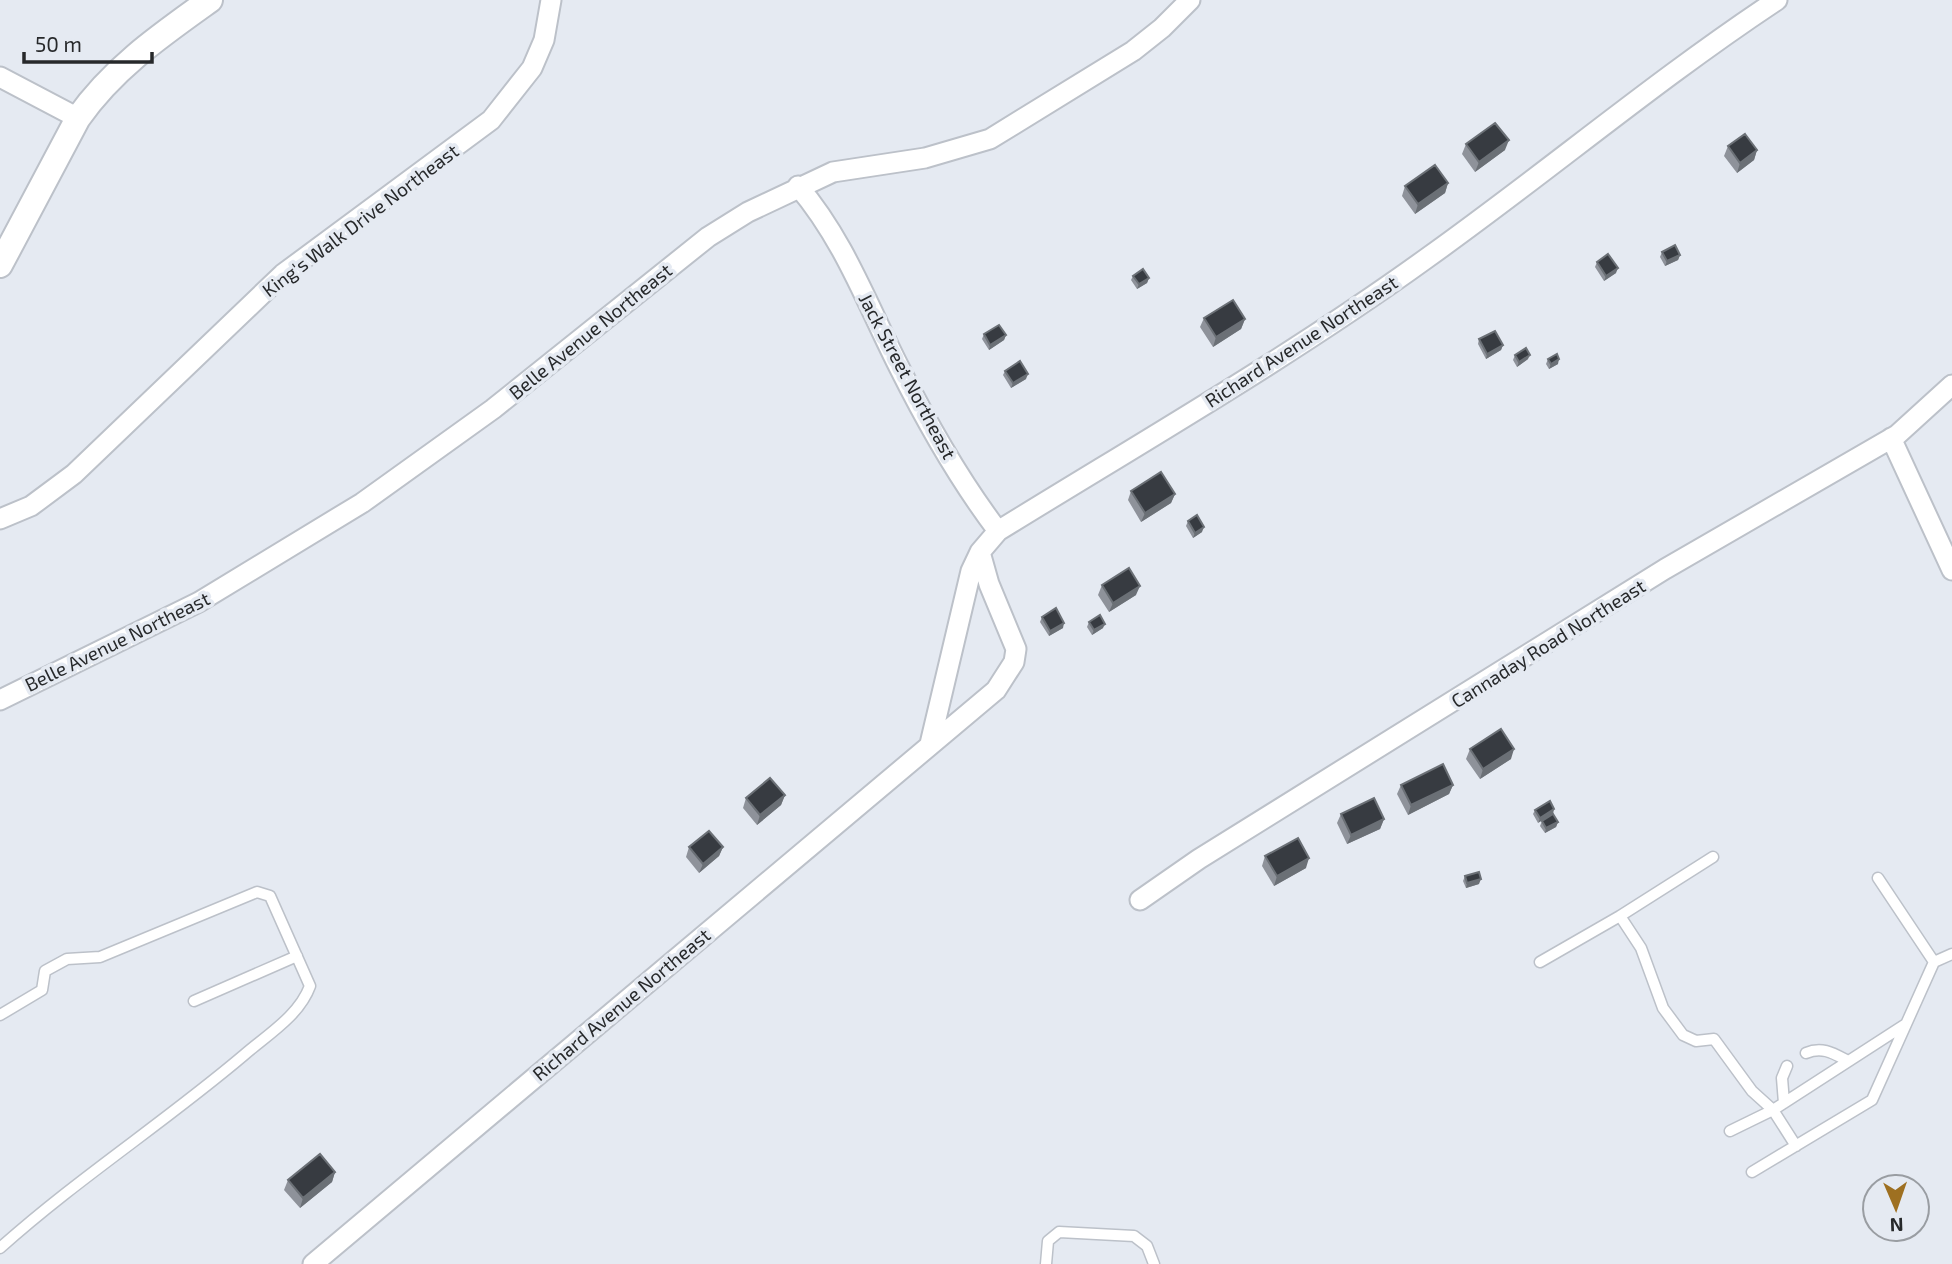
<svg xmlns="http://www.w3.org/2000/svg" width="1952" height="1264" viewBox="0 0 1952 1264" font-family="'Exo 2',sans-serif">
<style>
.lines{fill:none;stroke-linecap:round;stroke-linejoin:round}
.service-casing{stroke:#bcc1c9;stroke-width:13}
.minor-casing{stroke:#bcc1c9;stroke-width:23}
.tertiary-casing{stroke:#bcc1c9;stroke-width:28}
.service{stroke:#fff;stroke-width:10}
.minor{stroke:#fff;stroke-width:19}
.tertiary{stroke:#fff;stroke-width:24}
.wall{fill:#8e929a}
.shaded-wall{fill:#6b7076}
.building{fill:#373b41;stroke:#6b7076;stroke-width:2}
.labels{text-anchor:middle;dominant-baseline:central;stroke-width:7;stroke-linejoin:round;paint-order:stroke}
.street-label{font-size:19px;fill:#27292b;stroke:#e5eaf2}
</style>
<rect width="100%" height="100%" fill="#e5eaf2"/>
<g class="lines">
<defs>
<path id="service" d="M1878,878L1934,962
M1620,916L1713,857
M1540,962L1620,916L1641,948L1663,1008L1683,1035L1696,1041L1714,1039L1752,1091L1773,1110L1796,1146
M194,1001L297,956
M0,1015L42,990L45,971L67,959L100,957L257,892L270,896L310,986C299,1016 267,1035 244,1055C165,1122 77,1179 0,1248
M1806,1053C1822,1046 1833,1053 1848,1061
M1784,1103L1782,1078L1787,1066
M1730,1131L1773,1110L1906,1024
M1752,1172L1872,1100L1934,962L1952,954
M1046,1264L1048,1241L1059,1232L1134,1236L1147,1246L1154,1264"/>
<path id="minor" d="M0,77L78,118
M798,186C844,240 867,304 899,367C927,423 960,481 998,531
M1891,438L1952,570
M0,519L31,506L74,474L283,274L491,120L532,68L544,40L551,0
M0,700L199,602L362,503L493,409L708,237L748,212L833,172L925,158L990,139L1133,51L1162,28L1190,0
M930,744L971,571L980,552L998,531C1142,442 1290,357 1427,258C1545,174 1656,80 1777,0
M1140,900L1199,859L1665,569L1897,435L1952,385
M313,1264L996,690L1014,662L1016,649L989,584L980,552"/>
<path id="tertiary" d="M0,265L78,118C113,68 161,35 210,0"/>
</defs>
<use href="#service" class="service-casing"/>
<use href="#minor" class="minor-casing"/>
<use href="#tertiary" class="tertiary-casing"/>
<use href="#service" class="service"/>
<use href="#minor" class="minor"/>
<use href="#tertiary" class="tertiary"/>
</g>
<path class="wall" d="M1466,144L1505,150L1475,172L1462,154Z
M1728,146L1757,150L1754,160L1737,173L1724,156Z
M1448,183L1445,193L1415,214L1402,196L1405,186Z
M1662,252L1680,255L1678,260L1665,266L1660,257Z
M1597,262L1616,273L1604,281L1595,267Z
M1133,276L1149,278L1147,283L1137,289L1131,280Z
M1204,318L1245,319L1241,329L1213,347L1200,327Z
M984,334L1006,335L1004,340L989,350L982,339Z
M1479,339L1503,345L1501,350L1486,359L1478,344Z
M1515,355L1528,359L1517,367L1513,360Z
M1548,359L1558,364L1549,369L1546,364Z
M1005,371L1026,379L1011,388L1003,375Z
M1131,491L1175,494L1171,503L1141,522L1128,500Z
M1188,521L1202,532L1193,538L1186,526Z
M1102,585L1136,595L1109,612L1098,595Z
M1042,617L1063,628L1049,636L1040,622Z
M1089,622L1103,628L1092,635L1087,627Z
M1470,749L1511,759L1480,779L1466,759Z
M1401,785H1453L1449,794L1408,815L1397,794Z
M785,795L781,805L757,825L743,808L746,798Z
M1550,801L1538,823L1533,814L1535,810Z
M1341,814L1384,819L1380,829L1347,844L1337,823Z
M1542,821L1558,822L1556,827L1545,833L1540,826Z
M689,847H723L719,856L699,873L686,857Z
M1265,856L1306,868L1274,886L1262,866Z
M1465,876L1479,884L1466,888L1463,881Z
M335,1172L332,1182L300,1208L284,1190L288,1180Z"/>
<path class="shaded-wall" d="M1509,140L1505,150L1475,172L1479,162Z
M1757,150L1754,160L1737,173L1740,163Z
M1448,183L1445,193L1415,214L1418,204Z
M1680,255L1678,260L1665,266L1667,261Z
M1618,268L1616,273L1604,281L1606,276Z
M1149,278L1147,283L1137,289L1139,284Z
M1245,319L1241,329L1213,347L1216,337Z
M1006,335L1004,340L989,350L990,345Z
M1503,345L1501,350L1486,359L1487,354Z
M1530,355L1528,359L1517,367L1519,362Z
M1559,359L1558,364L1549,369L1551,364Z
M1028,374L1026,379L1011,388L1013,383Z
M1175,494L1171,503L1141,522L1145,513Z
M1204,527L1202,532L1193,538L1195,533Z
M1140,586L1136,595L1109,612L1113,603Z
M1064,623L1063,628L1049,636L1050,631Z
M1105,624L1103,628L1092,635L1094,630Z
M1514,749L1511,759L1480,779L1483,769Z
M1453,785L1449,794L1408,815L1411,805Z
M785,795L781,805L757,825L760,815Z
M1554,809L1553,814L1538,823L1540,818Z
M1384,819L1380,829L1347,844L1351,835Z
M1558,822L1556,827L1545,833L1546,828Z
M723,847L719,856L699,873L703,864Z
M1309,858L1306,868L1274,886L1277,876Z
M1481,879L1479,884L1466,888L1467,883Z
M335,1172L332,1182L300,1208L303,1198Z"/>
<path class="building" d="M1495,123L1509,140L1479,162L1466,144Z
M1745,134L1757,150L1740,163L1728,146Z
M1435,165L1448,183L1418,204L1405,186Z
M1675,245L1680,255L1667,261L1662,252Z
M1608,254L1618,268L1606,276L1597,262Z
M1143,269L1149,278L1139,284L1133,276Z
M1233,300L1245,319L1216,337L1204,318Z
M999,325L1006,335L990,345L984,334Z
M1495,331L1503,345L1487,354L1479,339Z
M1526,348L1530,355L1519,362L1515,355Z
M1557,354L1559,359L1551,364L1548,359Z
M1020,361L1028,374L1013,383L1005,371Z
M1161,472L1175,494L1145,513L1131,491Z
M1197,515L1204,527L1195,533L1188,521Z
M1129,568L1140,586L1113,603L1102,585Z
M1056,608L1064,623L1050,631L1042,617Z
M1100,615L1105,624L1094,630L1089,622Z
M1501,729L1514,749L1483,769L1470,749Z
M1443,764L1453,785L1411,805L1401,785Z
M770,778L785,795L760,815L746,798Z
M1374,798L1384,819L1351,835L1341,814Z
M1550,801L1554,809L1540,818L1535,810Z
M1553,814L1558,822L1546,828L1542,821Z
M709,831L723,847L703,864L689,847Z
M1298,838L1309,858L1277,876L1265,856Z
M1479,872L1481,879L1467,883L1465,876Z
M320,1154L335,1172L303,1198L288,1180Z"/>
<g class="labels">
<g class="street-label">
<text transform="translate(360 220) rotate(-37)">King's Walk Drive Northeast</text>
<text transform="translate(590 331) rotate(-39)">Belle Avenue Northeast</text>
<text transform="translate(1301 341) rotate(-33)">Richard Avenue Northeast</text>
<text transform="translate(908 376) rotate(62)">Jack Street Northeast</text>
<text transform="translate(117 641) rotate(-26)">Belle Avenue Northeast</text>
<text transform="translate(1548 643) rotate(-32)">Cannaday Road Northeast</text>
<text transform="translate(621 1004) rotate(-40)">Richard Avenue Northeast</text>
</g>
</g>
<g transform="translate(1896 1208) rotate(178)"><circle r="33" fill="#e5eaf2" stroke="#999da2" stroke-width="2"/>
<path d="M0-5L12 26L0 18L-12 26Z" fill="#9e7021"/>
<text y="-10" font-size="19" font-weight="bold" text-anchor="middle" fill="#27292b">N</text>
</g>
<path d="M24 52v10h128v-10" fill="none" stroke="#27292b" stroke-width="3.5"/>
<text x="35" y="52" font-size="21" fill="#27292b" stroke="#e5eaf2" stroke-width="5" paint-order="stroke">50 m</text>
</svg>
